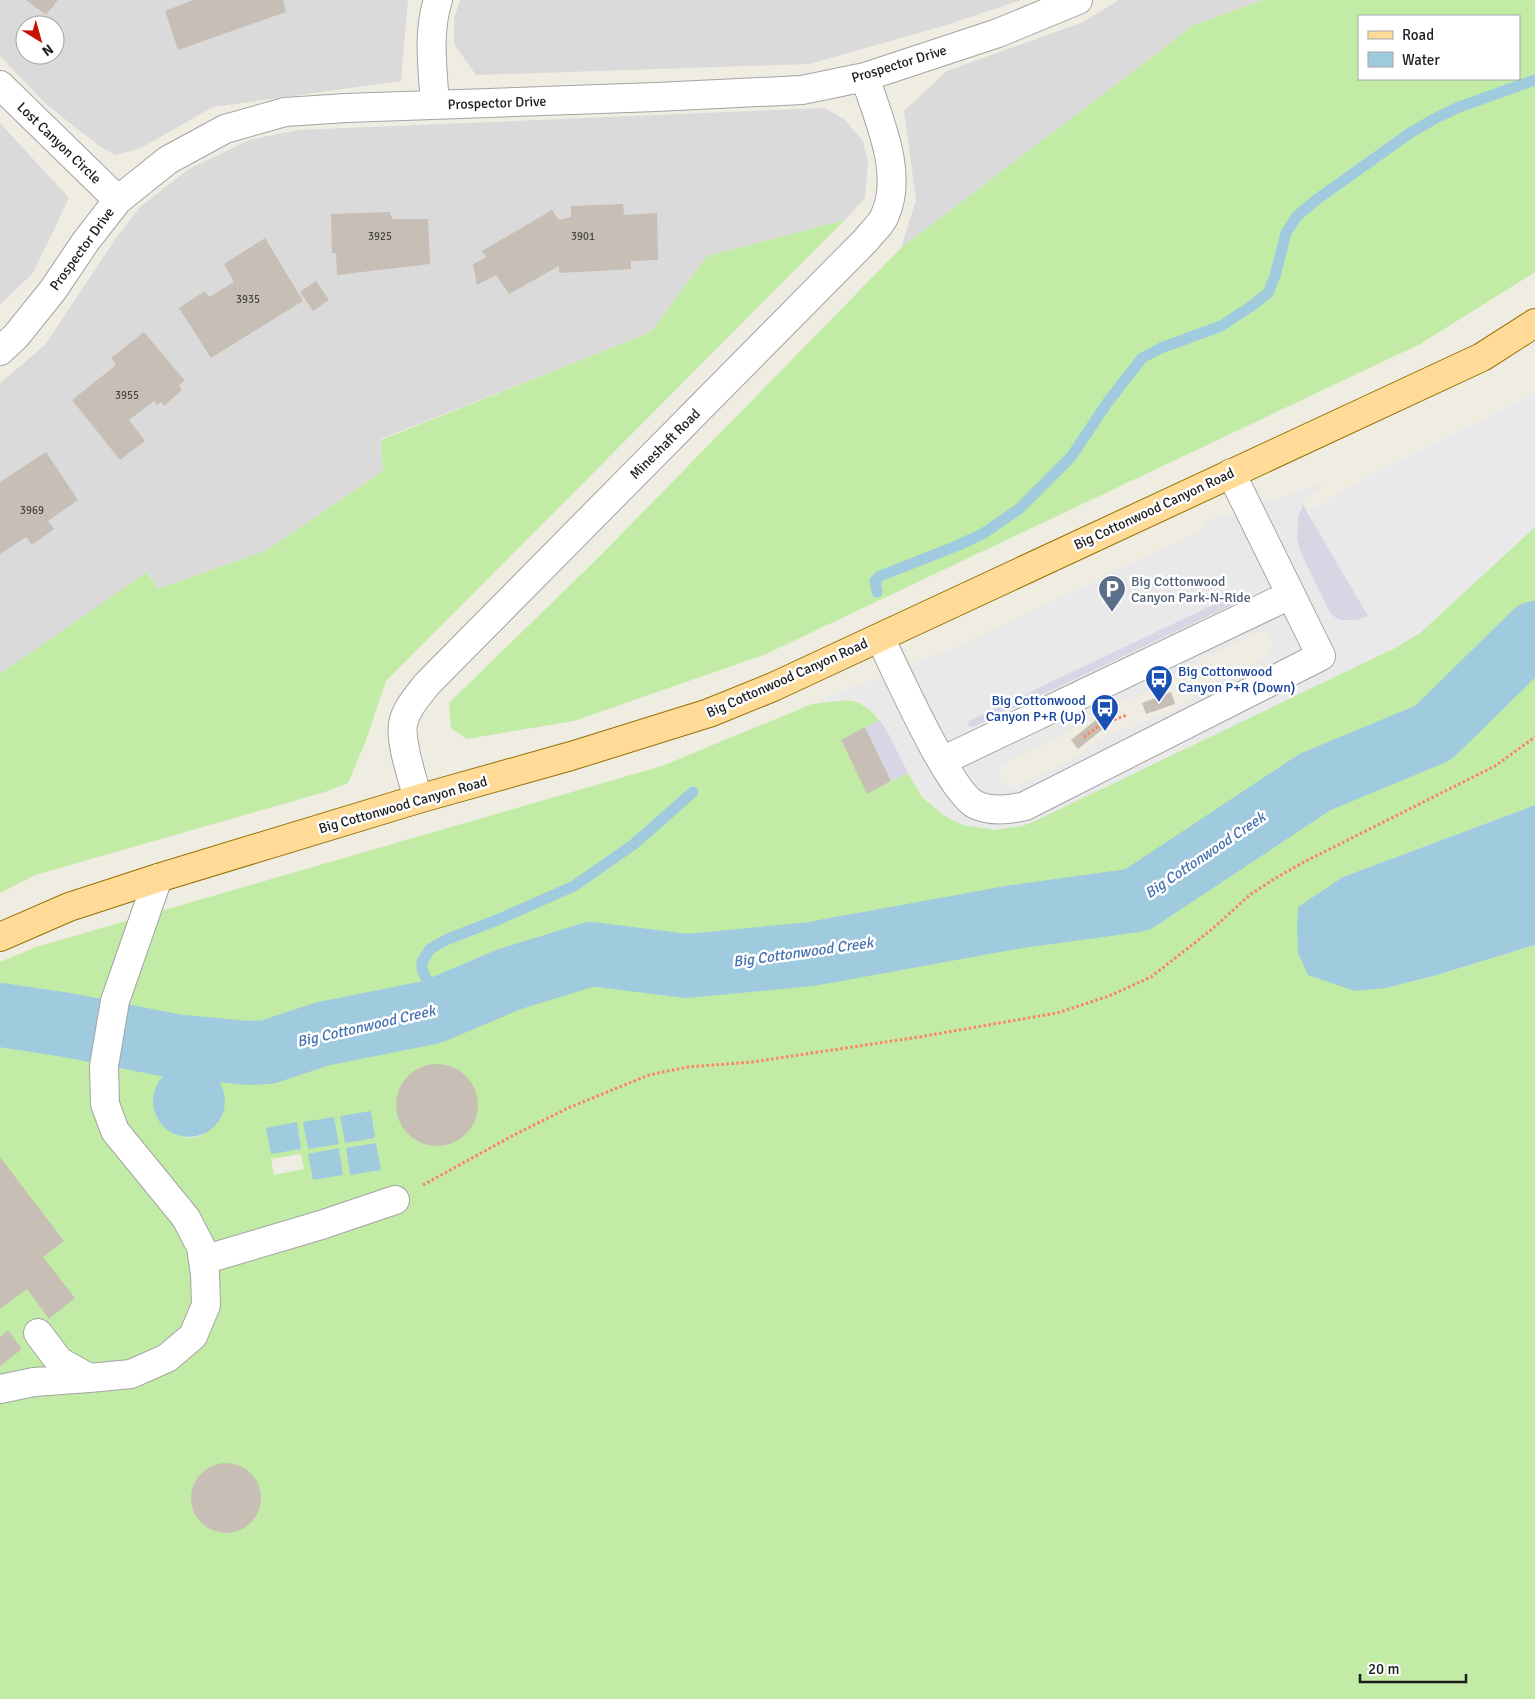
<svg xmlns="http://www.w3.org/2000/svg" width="1535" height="1699" viewBox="0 0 1535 1699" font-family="Signika,sans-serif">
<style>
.residential{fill:#dbdada;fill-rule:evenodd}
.grass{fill:#c2eca5;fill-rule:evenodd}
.parking{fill:#e9e9e9;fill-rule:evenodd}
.plaza{fill:#d8d6e5}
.water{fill:#a0cbdf}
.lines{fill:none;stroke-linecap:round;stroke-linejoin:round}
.stream{stroke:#a0cbdf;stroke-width:11}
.river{stroke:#a0cbdf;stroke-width:64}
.building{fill:#c7bfb5}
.minor-casing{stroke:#a4a4a4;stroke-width:30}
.major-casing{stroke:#967100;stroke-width:30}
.path{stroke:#ff8163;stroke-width:3;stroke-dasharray:2.5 2.5;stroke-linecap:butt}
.minor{stroke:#fff;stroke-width:28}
.major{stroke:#ffdb97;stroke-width:28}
.labels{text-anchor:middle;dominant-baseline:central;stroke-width:5;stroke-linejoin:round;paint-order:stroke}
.number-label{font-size:11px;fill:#484643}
.street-label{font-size:14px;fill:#1d1d1d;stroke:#fff}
.service-label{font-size:14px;fill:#4e5e75;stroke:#fff;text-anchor:start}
.transit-label{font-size:14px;fill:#164399;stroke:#fff;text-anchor:start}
.water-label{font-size:15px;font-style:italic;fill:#4572b1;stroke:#fff}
</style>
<rect width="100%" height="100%" fill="#efece2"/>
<path class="residential" d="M0,0H408L401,81L213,107L139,149L115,155L102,148L47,105L0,56ZM25,25H55V55H25Z
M460,0H1021L940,27L809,64L476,75L454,44V18Z
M1119,0H1263L1194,25L901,248L916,200L904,111L947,71L1083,22Z
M824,108L844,119L863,141L868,162L865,198L845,220L707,256L651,332L381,439L383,471L267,550L158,589L148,572L0,674V383L45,345L116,238L141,206L189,169L249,140L298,130Z
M0,123L69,198L33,273L0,305Z"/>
<path class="grass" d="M1263,0H1535V272L1420,344L766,654L574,721L467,739L451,728L449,703L601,555L901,248L1194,25ZM1359,16H1519V79H1359Z
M845,220L386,681L365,743L348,783L325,792L35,875L0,893V674L147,572L158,589L267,550L383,471L381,440L651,332L707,256Z
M1535,527V805L1343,877L1386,988L1437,975L1535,945V1699H0V962L36,947L662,766L812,704C844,699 857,694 880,720L841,740L867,793L908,773L922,797L942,814L1393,649L1420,633L1434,620ZM192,1065L204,1068L214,1075L221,1085L225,1097L224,1109L203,1135L192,1138L180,1136ZM301,1154L304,1169L274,1175L271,1159Z"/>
<path class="parking" d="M1535,392V527L1434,620L1420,633L1393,649L1033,822L1022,826L995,830L963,825L952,820L942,814L922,796L908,773L888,733L871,710L856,701L847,700L812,704L936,654H942L1202,530L1206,526L1203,523L1329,481L1307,499L1301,507L1296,529L1301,553L1333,616L1340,620L1348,621L1368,615L1307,512L1370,475L1487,418ZM1232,596L1239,601L972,727L969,721L973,719ZM1259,632H1264L1269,635L1274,644L1269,654L1256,663L1205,687L1175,710L1105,736L1079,756L1019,785L1007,787L1001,782L999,773L1001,767L1011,760L1066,734L1096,710L1168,685L1191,664Z"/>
<path class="plaza" d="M1303,504L1307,512L1368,616L1358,620H1340L1333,616L1329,611L1301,553L1297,539L1298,517Z
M1236,594L1241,596L1239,601L1236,603L978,725L972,727L968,726L969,721L973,719Z
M880,720L888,733L908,773L891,781L865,727Z"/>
<path class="water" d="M1535,805V945L1437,975L1386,988L1355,991L1308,975L1298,953L1297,927L1298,907L1343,877Z
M153 1101a36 36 0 1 1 72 0a36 36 0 1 1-72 0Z
M371,1111L375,1138L345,1143L340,1116Z
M334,1117L339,1144L308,1149L303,1122Z
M297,1122L301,1149L271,1154L266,1128Z
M376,1143L381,1170L350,1175L346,1148Z
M339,1148L343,1175L313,1180L308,1154Z"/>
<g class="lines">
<path class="stream" d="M877,592L875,581L880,576L959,545L984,533L1019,509L1071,457L1107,403L1142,358L1161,348L1221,326L1253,305L1268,293L1275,276L1286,233L1297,216L1316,200L1410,133L1436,118L1459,107L1535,80
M439,1009L422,969V962L430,949L448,939L497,920L574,886L634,844L693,792"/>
<path class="river" d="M0,1015L67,1025L174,1046L249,1053L268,1052L322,1034L432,1012L510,979L591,954L687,966L811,954L1014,917L1137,900L1315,782L1433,733L1535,633"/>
</g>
<path class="building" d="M26,0H58L46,15Z
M193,0H283L286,12L178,50L165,11Z
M623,204L624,215L657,213L658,260L631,261V269L559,273V266L509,294L496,275L477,285L473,264L486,257L482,251L552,210L559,220L571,217V206Z
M390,212L392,219H428L430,264L337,275L336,253H332L331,214Z
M265,238L303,301L211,358L179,308L205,291L209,297L234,282L224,264Z
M316,281L329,300L313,311L300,292Z
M144,332L185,381L179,385L182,390L164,406L161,402L157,405L154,401L129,420L145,441L120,460L72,400L116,365L111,358Z
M46,452L78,500L48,521L54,529L32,545L26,537L0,554V482Z
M1171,692L1175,704L1146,714L1142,703Z
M1096,720L1103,729L1078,749L1071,740Z
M865,727L891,781L867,794L841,740Z
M396 1105a41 41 0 1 1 82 0a41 41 0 1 1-82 0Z
M0,1157L64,1241L43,1257L75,1298L49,1319L27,1289L0,1309Z
M8,1330L22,1349L0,1366V1337Z
M191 1498a35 35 0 1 1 70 0a35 35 0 1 1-70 0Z"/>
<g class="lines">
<defs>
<path id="minor" d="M0,85L118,200
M435,105C433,70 427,34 438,0
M0,351L16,336L53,290L86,241L118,200L168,160L225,129L285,112L346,108L656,97L802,90L865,77L998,33L1078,0
M880,638C896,670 949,792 976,805C992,812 1009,810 1025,806L1321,656L1231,473
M942,761L1290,595
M418,799C413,780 400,743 403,724C406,708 418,696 427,684L866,240C872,232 882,224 885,215C904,172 878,119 865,77
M203,1260L321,1225L395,1200
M38,1333L59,1361L89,1378L131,1374L167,1358L193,1336L206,1305L205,1274L201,1247L186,1218L115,1131L105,1104L104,1066L115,1001L158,878
M0,1389L34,1382L89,1378"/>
<path id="major" d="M0,937L69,907L158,878L418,799L571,756L709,713L773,687L1482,357L1535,323"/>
</defs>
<use href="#minor" class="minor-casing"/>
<use href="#major" class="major-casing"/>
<path class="path" d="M1084,737L1100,725L1127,715
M423,1185L512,1136L568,1108L649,1075L688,1067L752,1062L919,1037L1057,1013L1109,996L1151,977L1211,930L1251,894L1274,879L1304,862L1495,766L1535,737"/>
<use href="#minor" class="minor"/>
<use href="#major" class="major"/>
</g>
<defs>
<symbol id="parking-pin" viewBox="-11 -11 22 30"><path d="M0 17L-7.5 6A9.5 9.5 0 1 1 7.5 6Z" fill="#5c6f8a" stroke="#fff"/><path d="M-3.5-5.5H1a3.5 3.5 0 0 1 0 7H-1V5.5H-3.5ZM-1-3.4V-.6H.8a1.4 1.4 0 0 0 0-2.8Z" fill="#fff"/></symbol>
<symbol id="bus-pin" viewBox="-11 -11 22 30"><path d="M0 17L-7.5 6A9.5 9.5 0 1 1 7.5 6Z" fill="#1a4fb4" stroke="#fff"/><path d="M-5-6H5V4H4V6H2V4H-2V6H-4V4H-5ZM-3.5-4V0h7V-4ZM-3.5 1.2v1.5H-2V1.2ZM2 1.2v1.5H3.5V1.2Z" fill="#fff"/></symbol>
</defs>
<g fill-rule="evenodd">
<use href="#parking-pin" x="1096" y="573" width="32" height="43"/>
<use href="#bus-pin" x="1143" y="663" width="32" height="43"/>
<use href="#bus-pin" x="1089" y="692" width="32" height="43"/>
</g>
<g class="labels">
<g class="number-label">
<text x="380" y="236">3925</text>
<text x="583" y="236">3901</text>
<text x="248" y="299">3935</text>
<text x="127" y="395">3955</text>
<text x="32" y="510">3969</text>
</g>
<g class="street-label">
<text transform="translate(899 64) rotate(-17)">Prospector Drive</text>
<text transform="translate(497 103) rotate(-2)">Prospector Drive</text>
<text transform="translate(59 143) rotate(44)">Lost Canyon Circle</text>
<text transform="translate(82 249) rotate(-54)">Prospector Drive</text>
<text transform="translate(665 444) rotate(-45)">Mineshaft Road</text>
<text transform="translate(1154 509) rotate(-25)">Big Cottonwood Canyon Road</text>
<text transform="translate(787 678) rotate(-24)">Big Cottonwood Canyon Road</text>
<text transform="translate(403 805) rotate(-16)">Big Cottonwood Canyon Road</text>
</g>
<g class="service-label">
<text x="1131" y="581">Big Cottonwood<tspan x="1131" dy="16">Canyon Park-N-Ride</tspan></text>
</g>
<g class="transit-label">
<text x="1178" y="671">Big Cottonwood<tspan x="1178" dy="16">Canyon P+R (Down)</tspan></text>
<text x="1086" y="700" text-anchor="end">Big Cottonwood<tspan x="1086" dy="16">Canyon P+R (Up)</tspan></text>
</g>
<g class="water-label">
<text transform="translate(1205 855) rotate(-34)">Big Cottonwood Creek</text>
<text transform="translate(803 952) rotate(-8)">Big Cottonwood Creek</text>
<text transform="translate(366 1026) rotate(-13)">Big Cottonwood Creek</text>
</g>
</g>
<rect x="1358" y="15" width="162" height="65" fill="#ffffff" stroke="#a5a5a5"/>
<rect x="1368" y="31" width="25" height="8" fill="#ffdb97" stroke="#a5a5a5"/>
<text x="1402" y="40" font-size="15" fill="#1d1d1d">Road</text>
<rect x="1368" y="52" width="25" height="15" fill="#a0cbdf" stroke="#a5a5a5"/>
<text x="1402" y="65" font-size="15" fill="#1d1d1d">Water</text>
<g transform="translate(40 40) rotate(143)"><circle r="24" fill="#ffffff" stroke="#a5a5a5"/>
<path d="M0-4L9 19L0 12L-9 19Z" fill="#ca1200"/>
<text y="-8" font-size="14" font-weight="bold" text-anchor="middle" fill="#1d1d1d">N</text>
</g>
<path d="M1360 1674v8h106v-8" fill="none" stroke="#1d1d1d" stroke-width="2.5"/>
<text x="1368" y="1674" font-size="15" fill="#1d1d1d" stroke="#ffffff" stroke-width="4" paint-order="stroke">20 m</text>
</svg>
